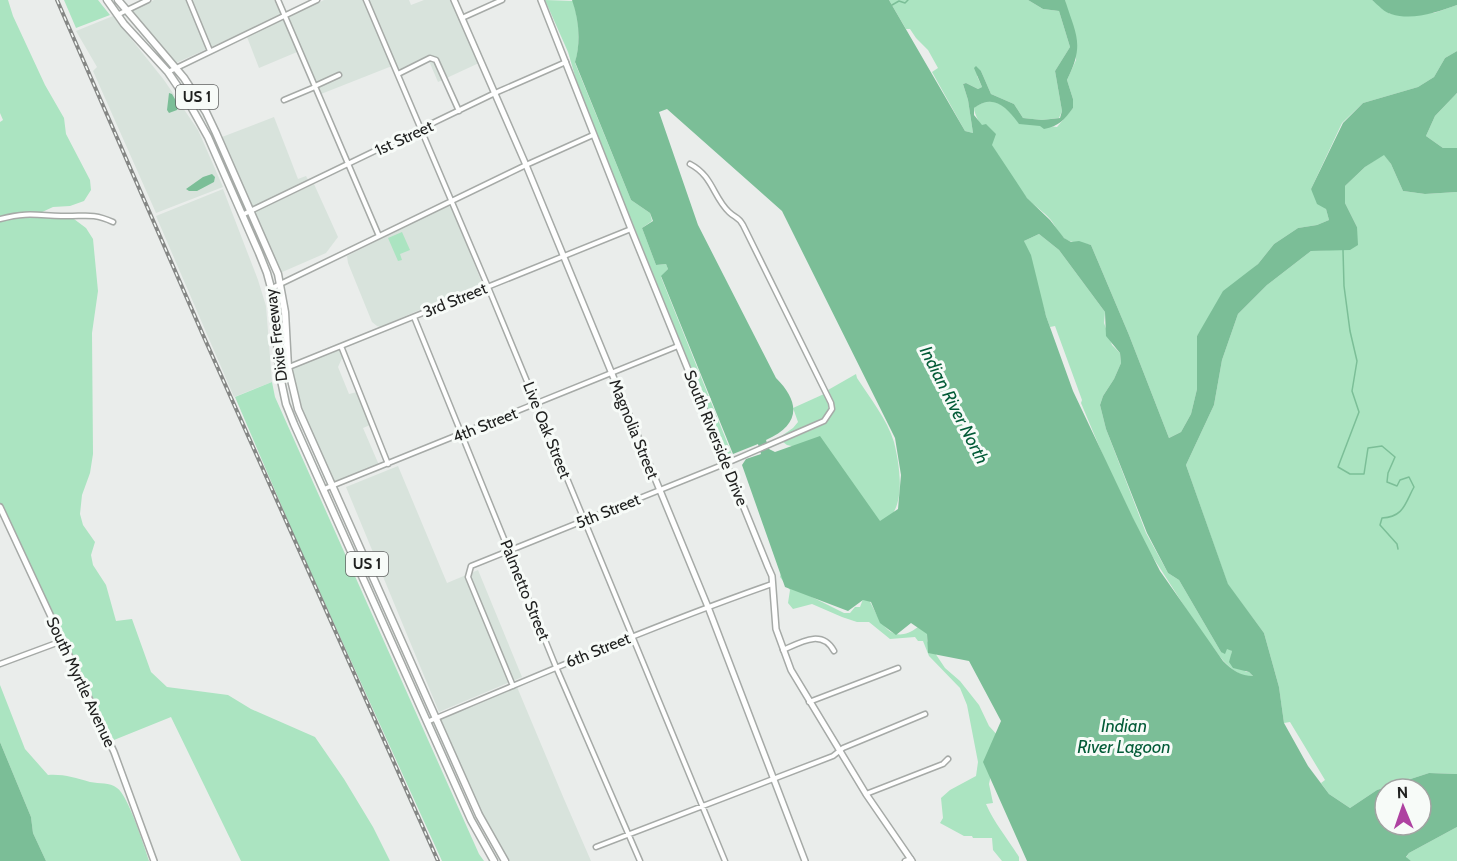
<svg xmlns="http://www.w3.org/2000/svg" width="1457" height="861" viewBox="0 0 1457 861" font-family="Cabin,sans-serif">
<style>
.built{fill:#d8e3dc}
.green{fill:#abe4c1}
.water{fill:#7bbe97;fill-rule:evenodd}
.lines{fill:none;stroke-linecap:round;stroke-linejoin:round}
.stream{stroke:#7bbe97;stroke-width:1.5}
.minor-casing{stroke:#a6aaa7;stroke-width:7}
.tertiary-casing{stroke:#a6aaa7;stroke-width:8}
.primary-casing{stroke:#a6aaa7;stroke-width:9}
.minor{stroke:#fff;stroke-width:4}
.tertiary{stroke:#fff;stroke-width:5}
.primary{stroke:#fff;stroke-width:6}
.rail-casing{stroke:#858785;stroke-width:4}
.rail{stroke:#f7fbf8;stroke-width:1.5;stroke-dasharray:4.5;stroke-linecap:butt}
.labels{text-anchor:middle;dominant-baseline:central;stroke-width:6;stroke-linejoin:round;paint-order:stroke}
.shield{fill:#f7fbf8;stroke:#606261;stroke-width:1.5}
.shield-label{font-size:15px;font-weight:bold;fill:#202120}
.street-label{font-size:16px;fill:#202120;stroke:#f7fbf8}
.water-label{font-size:18px;font-style:italic;fill:#035b37;stroke:#f7fbf8}
</style>
<rect width="100%" height="100%" fill="#eaedeb"/>
<path class="built" d="M154,0H186L207,49L176,63L130,12Z
M192,0H274L281,15L211,47Z
M324,0H363L392,66L321,94L288,17Z
M368,0H409L411,5L424,0H451L479,63L438,82L429,61L400,74Z
M113,16L164,80L198,130L223,187L156,213L93,71L97,67L76,31Z
M283,19L297,52L259,68L247,37Z
M274,117L298,179L306,176L308,180L252,207L222,137Z
M314,184L338,237L326,253L280,273L255,212Z
M223,189L258,280L266,306L272,382L234,397L156,216Z
M448,205L452,208L482,283L380,327L377,326L372,322L348,263L347,256Z
M340,350L343,356L338,367L349,394L357,392L370,425L363,428L379,465L334,482L299,406L290,369Z
M398,466L447,583L478,570L522,677L439,712L346,487Z
M517,687L564,799L591,861H509L476,802L439,720Z"/>
<path class="green" d="M0,0H8L13,16L45,85L64,118L66,134L90,180L91,190L84,201L70,206L53,207L40,213L74,219L86,228L93,239L98,291L92,333L93,454L90,473L82,495L80,514L83,525L95,542L91,555L93,565L106,585L116,621L132,619L151,672L167,687L228,695L251,709L315,737L344,779L373,827L390,861H241L171,717L109,742L0,507V122L3,120L0,113Z
M64,0H98L110,15L76,28Z
M545,0L573,1C579,21 581,43 575,63L631,200L650,213L652,221L642,228L656,265L666,264L668,269L661,277L733,457L727,456L723,447L580,93L568,52Z
M889,0H1028L1043,9L1059,11L1070,47L1055,71L1062,111L1059,118L1042,120L1023,118L1014,104L991,94L981,71L977,76L982,87L978,89L966,83L963,84L968,100L973,133L965,131L932,72L938,68L928,50L916,38L910,29H906Z
M1065,0H1372L1390,14L1434,13L1457,5V51L1445,58L1434,77L1418,87L1363,103L1342,123L1311,189L1326,209L1329,220L1317,225L1298,228L1274,244L1258,264L1243,277L1197,336V389L1191,414L1181,432L1169,438L1129,335L1091,245C1082,242 1071,244 1064,238C1058,233 1055,225 1050,219C1043,211 1033,205 1026,197C1016,184 974,121 974,108C994,93 1007,107 1019,123L1057,127L1073,108V99L1067,80L1076,60Z
M1457,93V148H1443L1426,136L1435,116Z
M1384,154L1391,164L1403,191L1425,194L1457,192V774L1429,773L1377,790L1350,808L1329,794L1321,783L1325,780L1290,722L1284,723L1279,687L1264,633L1228,585L1186,465L1214,405L1222,360L1238,314L1267,285L1311,251L1329,250L1357,227L1345,203V186L1365,167Z
M402,232L410,250L400,254L402,260L398,261L388,238Z
M1039,234L1059,250L1105,312L1104,323L1112,345L1120,353L1121,363L1114,379L1103,396L1100,405L1106,429L1146,533L1168,573L1179,580L1221,652L1227,648L1232,651L1231,656L1246,672H1249L1255,678C1235,676 1224,663 1213,647L1210,646L1147,548L1107,465L1081,403L1082,400L1055,326L1050,327L1046,316L1024,241Z
M856,374L857,378C870,398 887,419 894,442C899,463 905,496 892,515C889,518 884,521 880,523L796,447L787,445L783,442L825,424C836,412 834,403 828,390Z
M272,382L275,397L479,854L484,861H442L297,542L235,397Z
M824,394C829,404 831,411 822,419L780,437L793,428L798,422L793,408Z
M781,573L800,591L844,613H850L855,607H860L863,599L869,600C880,620 890,648 918,627L927,633V641L945,668L960,681L979,705L989,726L999,737L989,784L993,803L986,804C994,823 1008,839 1019,857V861H1002L993,850L992,838H973L972,836H964L940,823L943,818L941,798L950,790L976,776L978,762L967,705L960,688L929,656L923,641H918L915,637L890,639L869,622H857L842,617L812,604L793,609L788,603L790,590L780,577Z
M0,685L25,749L48,775C64,774 75,778 90,782C100,784 109,782 117,788C128,795 144,846 149,861H46L33,833L31,817L0,742Z
M1457,827V861H1411L1406,858L1409,853Z"/>
<path class="water" d="M572,0H889L965,131L973,133L968,100L963,84L966,83L978,89L982,87L974,68L976,66L981,71L991,94L1014,104L1023,118L1042,120L1060,118L1062,111L1055,71L1070,47L1059,11L1043,9L1028,0H1065C1076,35 1085,44 1067,80L1073,99V108C1064,120 1059,126 1044,129L1040,126L1019,124C1007,108 994,93 974,108V115L982,125L986,124L996,134L992,145L1027,198L1050,220L1064,238L1071,242L1079,241L1091,245L1129,335L1169,438L1181,432L1191,414L1197,389V336L1223,291L1258,264L1274,244L1298,228L1317,225L1329,220L1326,209L1317,204L1311,189L1343,123L1363,103L1418,87L1434,77L1445,58L1457,51V93L1435,116L1426,136L1443,148H1457V192L1425,194L1403,191L1391,164L1384,155L1365,167L1345,186V203L1357,227L1358,245L1350,250L1311,251L1267,285L1238,314L1222,360L1214,405L1186,465L1228,584L1264,633L1279,687L1284,723L1308,766L1329,794L1350,808L1377,790L1429,773L1457,774V827L1409,853L1406,857L1411,861H1027L983,762L1001,721L969,661L928,653L927,634L911,623L896,635L880,623L871,602L863,600L848,611L785,587L742,465L746,459L761,454L758,444L733,454L661,276L668,269L666,264L656,265L642,228L653,221L650,213L631,200L575,62C581,42 579,20 572,0ZM667,109L782,211L895,438L901,475L898,509L880,521L820,436L775,452L769,449L766,440C800,425 801,403 776,378L698,225L659,112ZM1039,234L1059,250L1105,312L1106,336L1120,353L1121,363L1114,379L1103,396L1100,405L1106,429L1147,533L1168,573L1179,580L1221,652L1225,654L1227,649L1232,651L1229,662L1233,668L1249,672L1253,676C1241,676 1232,670 1223,661L1160,571L1133,518L1073,391L1046,316L1031,255L1024,241ZM1385,789H1421V825H1385Z
M1372,0H1457V5C1437,12 1413,21 1391,14C1385,13 1378,5 1372,0Z
M169,93L172,94L179,106L177,110L169,113L167,110Z
M212,174L215,177L214,182L197,191H189L186,189L203,177Z
M0,742L31,817L33,833L46,861H0Z"/>
<g class="lines">
<path class="stream" d="M892,5L899,1L905,3L908,0
M1343,250L1344,286L1350,331L1357,361L1352,391L1359,412L1338,467L1350,474H1364L1368,448L1382,446L1395,457L1388,473L1387,482L1397,486L1400,480L1409,477L1414,487C1405,503 1404,517 1382,518L1380,525L1397,544L1398,549"/>
<defs>
<path id="minor" d="M189,0L210,51
M278,0L379,236
M366,0L488,287L725,861
M117,15L148,0
M462,18L502,0
M168,72L317,0
M398,74L430,58L436,60L459,111
M315,86L339,75
M284,100L315,87
M242,215L495,93L566,62
M0,219C27,212 35,215 61,216C84,217 91,212 113,222
M272,288L526,165L593,135
M414,317L556,667L640,861
M341,346L388,464
M279,371L631,229
M324,489L678,346
M783,650C801,642 822,629 834,651
M0,664L62,641
M513,686L468,577L471,566L727,463L824,421L832,409L831,403L743,225C738,216 735,218 729,212C713,197 713,176 690,164
M809,702L898,668
M427,722C541,674 655,625 772,584
M866,794L943,764L948,759
M596,847L833,756L843,748L925,714
M905,861L911,859"/>
<path id="tertiary" d="M454,0L526,165L708,607L805,861
M541,0L631,229L768,567L772,576L776,629L791,670L866,794L912,861
M0,507L114,752L154,861"/>
<path id="primary" d="M107,0L124,24L168,72L189,103L208,137L259,253L267,273L274,299L279,371L286,404L294,424L471,820L494,861
M118,0L184,78L206,112L216,133L278,274L285,312L288,367L298,409L479,815L505,861"/>
</defs>
<use href="#minor" class="minor-casing"/>
<use href="#tertiary" class="tertiary-casing"/>
<use href="#primary" class="primary-casing"/>
<use href="#minor" class="minor"/>
<use href="#tertiary" class="tertiary"/>
<use href="#primary" class="primary"/>
<defs>
<path id="rail" d="M57,0L203,335L438,861"/>
</defs>
<use href="#rail" class="rail-casing"/>
<use href="#rail" class="rail"/>
</g>
<g class="labels">
<g class="shield">
<rect x="176" y="85" width="42" height="24" rx="4.5"/>
<rect x="346" y="552" width="42" height="24" rx="4.5"/>
</g>
<g class="shield-label">
<text x="197" y="97">US 1</text>
<text x="367" y="564">US 1</text>
</g>
<g class="street-label">
<text transform="translate(404 138) rotate(-25)">1st Street</text>
<text transform="translate(455 300) rotate(-22)">3rd Street</text>
<text transform="translate(276 335) rotate(-97)">Dixie Freeway</text>
<text transform="translate(485 425) rotate(-22)">4th Street</text>
<text transform="translate(634 429) rotate(68)">Magnolia Street</text>
<text transform="translate(547 430) rotate(68)">Live Oak Street</text>
<text transform="translate(716 438) rotate(68)">South Riverside Drive</text>
<text transform="translate(608 511) rotate(-22)">5th Street</text>
<text transform="translate(525 590) rotate(68)">Palmetto Street</text>
<text transform="translate(598 650) rotate(-22)">6th Street</text>
<text transform="translate(81 682) rotate(65)">South Myrtle Avenue</text>
</g>
<g class="water-label">
<text transform="translate(954 405) rotate(63)">Indian River North</text>
<text x="1124" y="726">Indian<tspan x="1124" dy="21">River Lagoon</tspan></text>
</g>
</g>
<g transform="translate(1403 807) rotate(358)"><circle r="28" fill="#f7fbf8" stroke="#a1a4a2" stroke-width="1.5"/>
<path d="M0-4.5L10 22L0 15L-10 22Z" fill="#ae42a1"/>
<text y="-9" font-size="16" font-weight="bold" text-anchor="middle" fill="#202120">N</text>
</g>
</svg>
